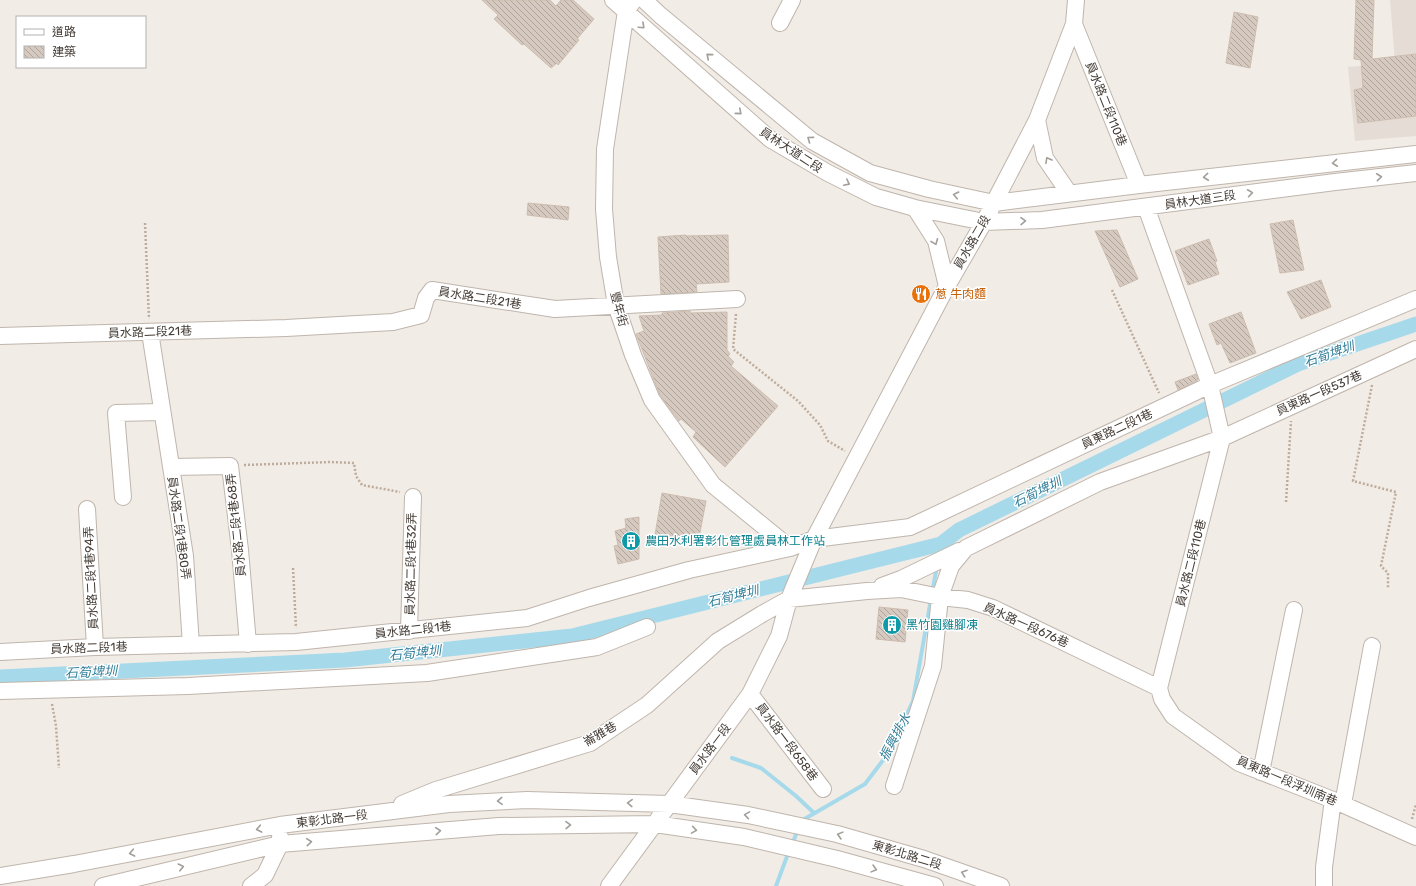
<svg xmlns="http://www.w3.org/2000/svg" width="1416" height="886" viewBox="0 0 1416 886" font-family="Rubik,'Noto Sans TC',sans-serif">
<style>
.residential{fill:#e5ddd5}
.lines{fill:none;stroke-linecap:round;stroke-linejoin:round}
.stream{stroke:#a6daeb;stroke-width:4}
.canal{stroke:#a6daeb;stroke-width:15}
.building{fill:url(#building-back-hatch);stroke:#cdbdb0}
.minor-casing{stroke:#bfb5ac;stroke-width:18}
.path{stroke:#bdac9c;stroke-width:2.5;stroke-dasharray:2 2;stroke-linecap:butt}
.minor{stroke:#fff;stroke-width:16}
.oneway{stroke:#a29e9a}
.labels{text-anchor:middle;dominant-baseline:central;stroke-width:3;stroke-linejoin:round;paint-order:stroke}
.street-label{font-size:12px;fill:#443c36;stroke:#fff}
.food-label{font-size:12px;fill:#c56008;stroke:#fff;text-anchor:start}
.culture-label{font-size:12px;fill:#0d838f;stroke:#fff;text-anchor:start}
.water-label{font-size:13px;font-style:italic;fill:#337f99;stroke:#fff}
</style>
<defs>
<pattern id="building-back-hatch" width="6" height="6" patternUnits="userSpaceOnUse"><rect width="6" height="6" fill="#d6c9bf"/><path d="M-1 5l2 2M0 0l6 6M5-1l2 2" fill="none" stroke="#afa49c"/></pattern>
</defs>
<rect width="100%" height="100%" fill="#f2ece6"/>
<path class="residential" d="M1390,0H1416V136L1355,141L1348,67L1395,63Z"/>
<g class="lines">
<path class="stream" d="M939,555L941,544
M932,593L937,566
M732,758L761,768L796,796L814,813
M801,821L865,784L890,751L913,701L931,599
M792,845L798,829
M776,886L789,851"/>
<path class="canal" d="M0,677L345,660L572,636L941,544L959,530L1298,364L1416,324"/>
</g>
<path class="building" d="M482,0H550L556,6L561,0H573L594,19L577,39L579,40L558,65L557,63L551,68L524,44L522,45L494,19L498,15Z
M1356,0H1374L1372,59L1416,54V116L1358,123L1354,90L1363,88L1361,60L1354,59Z
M1234,12L1258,17L1250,68L1226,63Z
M528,203L569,207L568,220L527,215Z
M1293,220L1304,270L1280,273L1270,224Z
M1117,230L1138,279L1120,287L1095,231Z
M686,235V236L728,235L729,282L696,284L697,292L661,294L658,237Z
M1209,239L1217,261L1215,262L1219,274L1188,285L1175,251Z
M1321,280L1331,307L1301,319L1287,292Z
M690,311V313L727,312V350L730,354L728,356L734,362L731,366L778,406L725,467L693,437L696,432L681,419L679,421L660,395L636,334L644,331L639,316L662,315V313Z
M1241,312L1256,353L1230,363L1221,343L1217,345L1209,324Z
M1196,374L1198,380L1178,390L1175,382Z
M662,493L706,501L698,543L655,535Z
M639,517V559L618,564L614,546L618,545L615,531L626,528L625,519Z
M879,607L908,610L905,642L876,639Z"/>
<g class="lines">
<defs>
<path id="minor" d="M613,0L770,139L828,173L876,197L915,208L984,222L1042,220L1335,182L1416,173
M634,0L626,11L605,149L604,209L608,257L616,305L633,355L652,400L713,485L790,548
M644,0L660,15L812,141L870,173L929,189L994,203L1139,185L1416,154
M780,23L792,0
M1074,24L1139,185
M1037,120L1045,158L1069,193
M1146,207L1210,385L1222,438L1159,688
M915,208L936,241L947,286
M150,332L185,556L191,645
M0,336L286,328L393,322L421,315L426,298L432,290L555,309L737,299
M171,467L230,466L240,550L248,644
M123,497L116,413L162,412
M87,509L95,647
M882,586L901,579L959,551
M409,631L413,497
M0,652L95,647L296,642L527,618L589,598L689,570L790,548L814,539L910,527L1210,385L1416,299
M1159,688L1162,699L1173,716L1239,763L1333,800L1416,837
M0,691L188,686L427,673L597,647L647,627
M750,694L823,789
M1261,772L1294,610
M894,786L933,666L940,597L951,566L966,548L1100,482L1222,438L1416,349
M402,804L436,790L590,743L647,705L718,641L762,614L789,599L867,591L901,589L940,597L968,600L993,608L1159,688
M1343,804L1372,646
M0,876L74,864L280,825L449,804L527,800L669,804L748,815L837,834L924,859L1001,886
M103,886L280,844L499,826L655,824L744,837L837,859L935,886
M251,886L265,875L280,844V837
M609,886L750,694L779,636L789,599L814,539L947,286L984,222L1037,120L1074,24L1076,0
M1324,886V867L1333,800"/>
</defs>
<use href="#minor" class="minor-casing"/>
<path class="path" d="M145,223L149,319
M1112,290L1159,393
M736,314L733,349L798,401L820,425L828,441L845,451
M1372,385L1353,481L1396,492L1381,566L1388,573V588
M244,465L331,462L354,463L356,476L362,485L400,492
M1286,502L1291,421
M293,568L296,628
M52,704L56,726L59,768
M1412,819L1416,804"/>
<use href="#minor" class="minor"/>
</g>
<defs><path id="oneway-chevron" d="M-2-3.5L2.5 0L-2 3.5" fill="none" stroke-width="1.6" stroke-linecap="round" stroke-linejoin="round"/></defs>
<g class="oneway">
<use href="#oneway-chevron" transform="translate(642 26) rotate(43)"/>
<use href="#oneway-chevron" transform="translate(709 56) rotate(-140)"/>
<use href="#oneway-chevron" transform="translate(739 112) rotate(41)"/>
<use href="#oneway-chevron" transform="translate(810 139) rotate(-144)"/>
<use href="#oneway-chevron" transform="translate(1048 160) rotate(-119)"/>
<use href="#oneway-chevron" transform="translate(1335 163) rotate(174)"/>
<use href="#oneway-chevron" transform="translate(1206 177) rotate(174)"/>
<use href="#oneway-chevron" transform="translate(1379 177) rotate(-6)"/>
<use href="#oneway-chevron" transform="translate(847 183) rotate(27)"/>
<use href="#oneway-chevron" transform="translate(1250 193) rotate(-8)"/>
<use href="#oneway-chevron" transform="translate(956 195) rotate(-168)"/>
<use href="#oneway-chevron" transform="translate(1023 221) rotate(-1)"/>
<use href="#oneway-chevron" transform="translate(935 242) rotate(68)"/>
<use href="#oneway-chevron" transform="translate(500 801) rotate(177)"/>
<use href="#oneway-chevron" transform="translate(630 803) rotate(-178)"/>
<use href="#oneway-chevron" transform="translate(747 815) rotate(-171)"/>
<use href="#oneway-chevron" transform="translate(568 825) rotate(-1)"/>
<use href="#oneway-chevron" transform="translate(259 829) rotate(169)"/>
<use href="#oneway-chevron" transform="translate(694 830) rotate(9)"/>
<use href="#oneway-chevron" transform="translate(438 831) rotate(-5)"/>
<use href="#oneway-chevron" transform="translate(840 835) rotate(-165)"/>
<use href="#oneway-chevron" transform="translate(309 842) rotate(-5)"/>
<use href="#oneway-chevron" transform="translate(132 853) rotate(169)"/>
<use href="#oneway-chevron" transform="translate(181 867) rotate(-13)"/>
<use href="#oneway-chevron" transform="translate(874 869) rotate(15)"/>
<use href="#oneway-chevron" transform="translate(964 873) rotate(-161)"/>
</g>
<defs>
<symbol id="restaurant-disc" viewBox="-11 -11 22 22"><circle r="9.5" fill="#e8710a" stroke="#fff"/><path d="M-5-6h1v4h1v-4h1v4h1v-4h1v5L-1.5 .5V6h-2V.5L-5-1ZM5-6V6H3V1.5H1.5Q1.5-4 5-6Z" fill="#fff"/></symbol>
<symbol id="building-disc" viewBox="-11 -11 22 22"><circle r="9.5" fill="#0f9aa8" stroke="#fff"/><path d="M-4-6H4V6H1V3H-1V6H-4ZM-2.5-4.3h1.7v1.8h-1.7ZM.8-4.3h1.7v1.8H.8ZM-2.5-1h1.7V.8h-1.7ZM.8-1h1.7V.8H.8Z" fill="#fff"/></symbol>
</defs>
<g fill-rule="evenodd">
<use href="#restaurant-disc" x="910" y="283" width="22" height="22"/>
<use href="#building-disc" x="620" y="530" width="22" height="22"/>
<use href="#building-disc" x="881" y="614" width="22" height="22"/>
</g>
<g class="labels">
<g class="street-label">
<text transform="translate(1106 104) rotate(68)">員水路二段110巷</text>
<text transform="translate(791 150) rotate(33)">員林大道二段</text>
<text transform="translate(1200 200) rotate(-8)">員林大道三段</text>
<text transform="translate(972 242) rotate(-60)">員水路二段</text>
<text transform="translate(480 298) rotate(9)">員水路二段21巷</text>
<text transform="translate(619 309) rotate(75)">豐年街</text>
<text transform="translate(150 332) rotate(-2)">員水路二段21巷</text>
<text transform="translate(1319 393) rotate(-24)">員東路一段537巷</text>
<text transform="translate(1117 429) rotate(-25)">員東路二段1巷</text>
<text transform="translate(236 525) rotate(-96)">員水路二段1巷68弄</text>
<text transform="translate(179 528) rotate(82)">員水路二段1巷80弄</text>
<text transform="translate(1191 563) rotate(-76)">員水路二段110巷</text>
<text transform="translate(411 564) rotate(-89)">員水路二段1巷32弄</text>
<text transform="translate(91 578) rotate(-93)">員水路二段1巷94弄</text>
<text transform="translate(1026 625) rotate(24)">員水路一段676巷</text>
<text transform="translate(413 630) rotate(-6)">員水路二段1巷</text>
<text transform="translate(89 648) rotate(-2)">員水路二段1巷</text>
<text transform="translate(600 734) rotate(-30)">崙雅巷</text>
<text transform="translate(787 742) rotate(53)">員水路一段658巷</text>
<text transform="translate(710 749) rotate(-53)">員水路一段</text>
<text transform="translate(1287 781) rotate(23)">員東路一段浮圳南巷</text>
<text transform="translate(332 819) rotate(-7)">東彰北路一段</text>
<text transform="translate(907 855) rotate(17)">東彰北路二段</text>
</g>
<g class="food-label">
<text x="935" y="294">蔥 牛肉麵</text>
</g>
<g class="culture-label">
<text x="645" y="541">農田水利署彰化管理處員林工作站</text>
<text x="906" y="625">黑竹園雞腳凍</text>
</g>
<g class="water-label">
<text transform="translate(1329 354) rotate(-19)">石筍埤圳</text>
<text transform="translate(1037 492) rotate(-26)">石筍埤圳</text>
<text transform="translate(733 596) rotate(-14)">石筍埤圳</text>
<text transform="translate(415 653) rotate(-6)">石筍埤圳</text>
<text transform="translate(91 672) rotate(-3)">石筍埤圳</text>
<text transform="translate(895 737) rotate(-62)">振興排水</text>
</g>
</g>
<rect x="16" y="16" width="130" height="52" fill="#ffffff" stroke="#b4b1af"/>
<rect x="24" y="29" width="20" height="6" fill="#ffffff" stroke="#b4b1af"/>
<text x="52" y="36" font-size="12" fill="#443c36">道路</text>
<rect x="24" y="46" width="20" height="12" fill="url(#building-back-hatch)" stroke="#b4b1af"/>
<text x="52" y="56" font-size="12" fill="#443c36">建築</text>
</svg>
